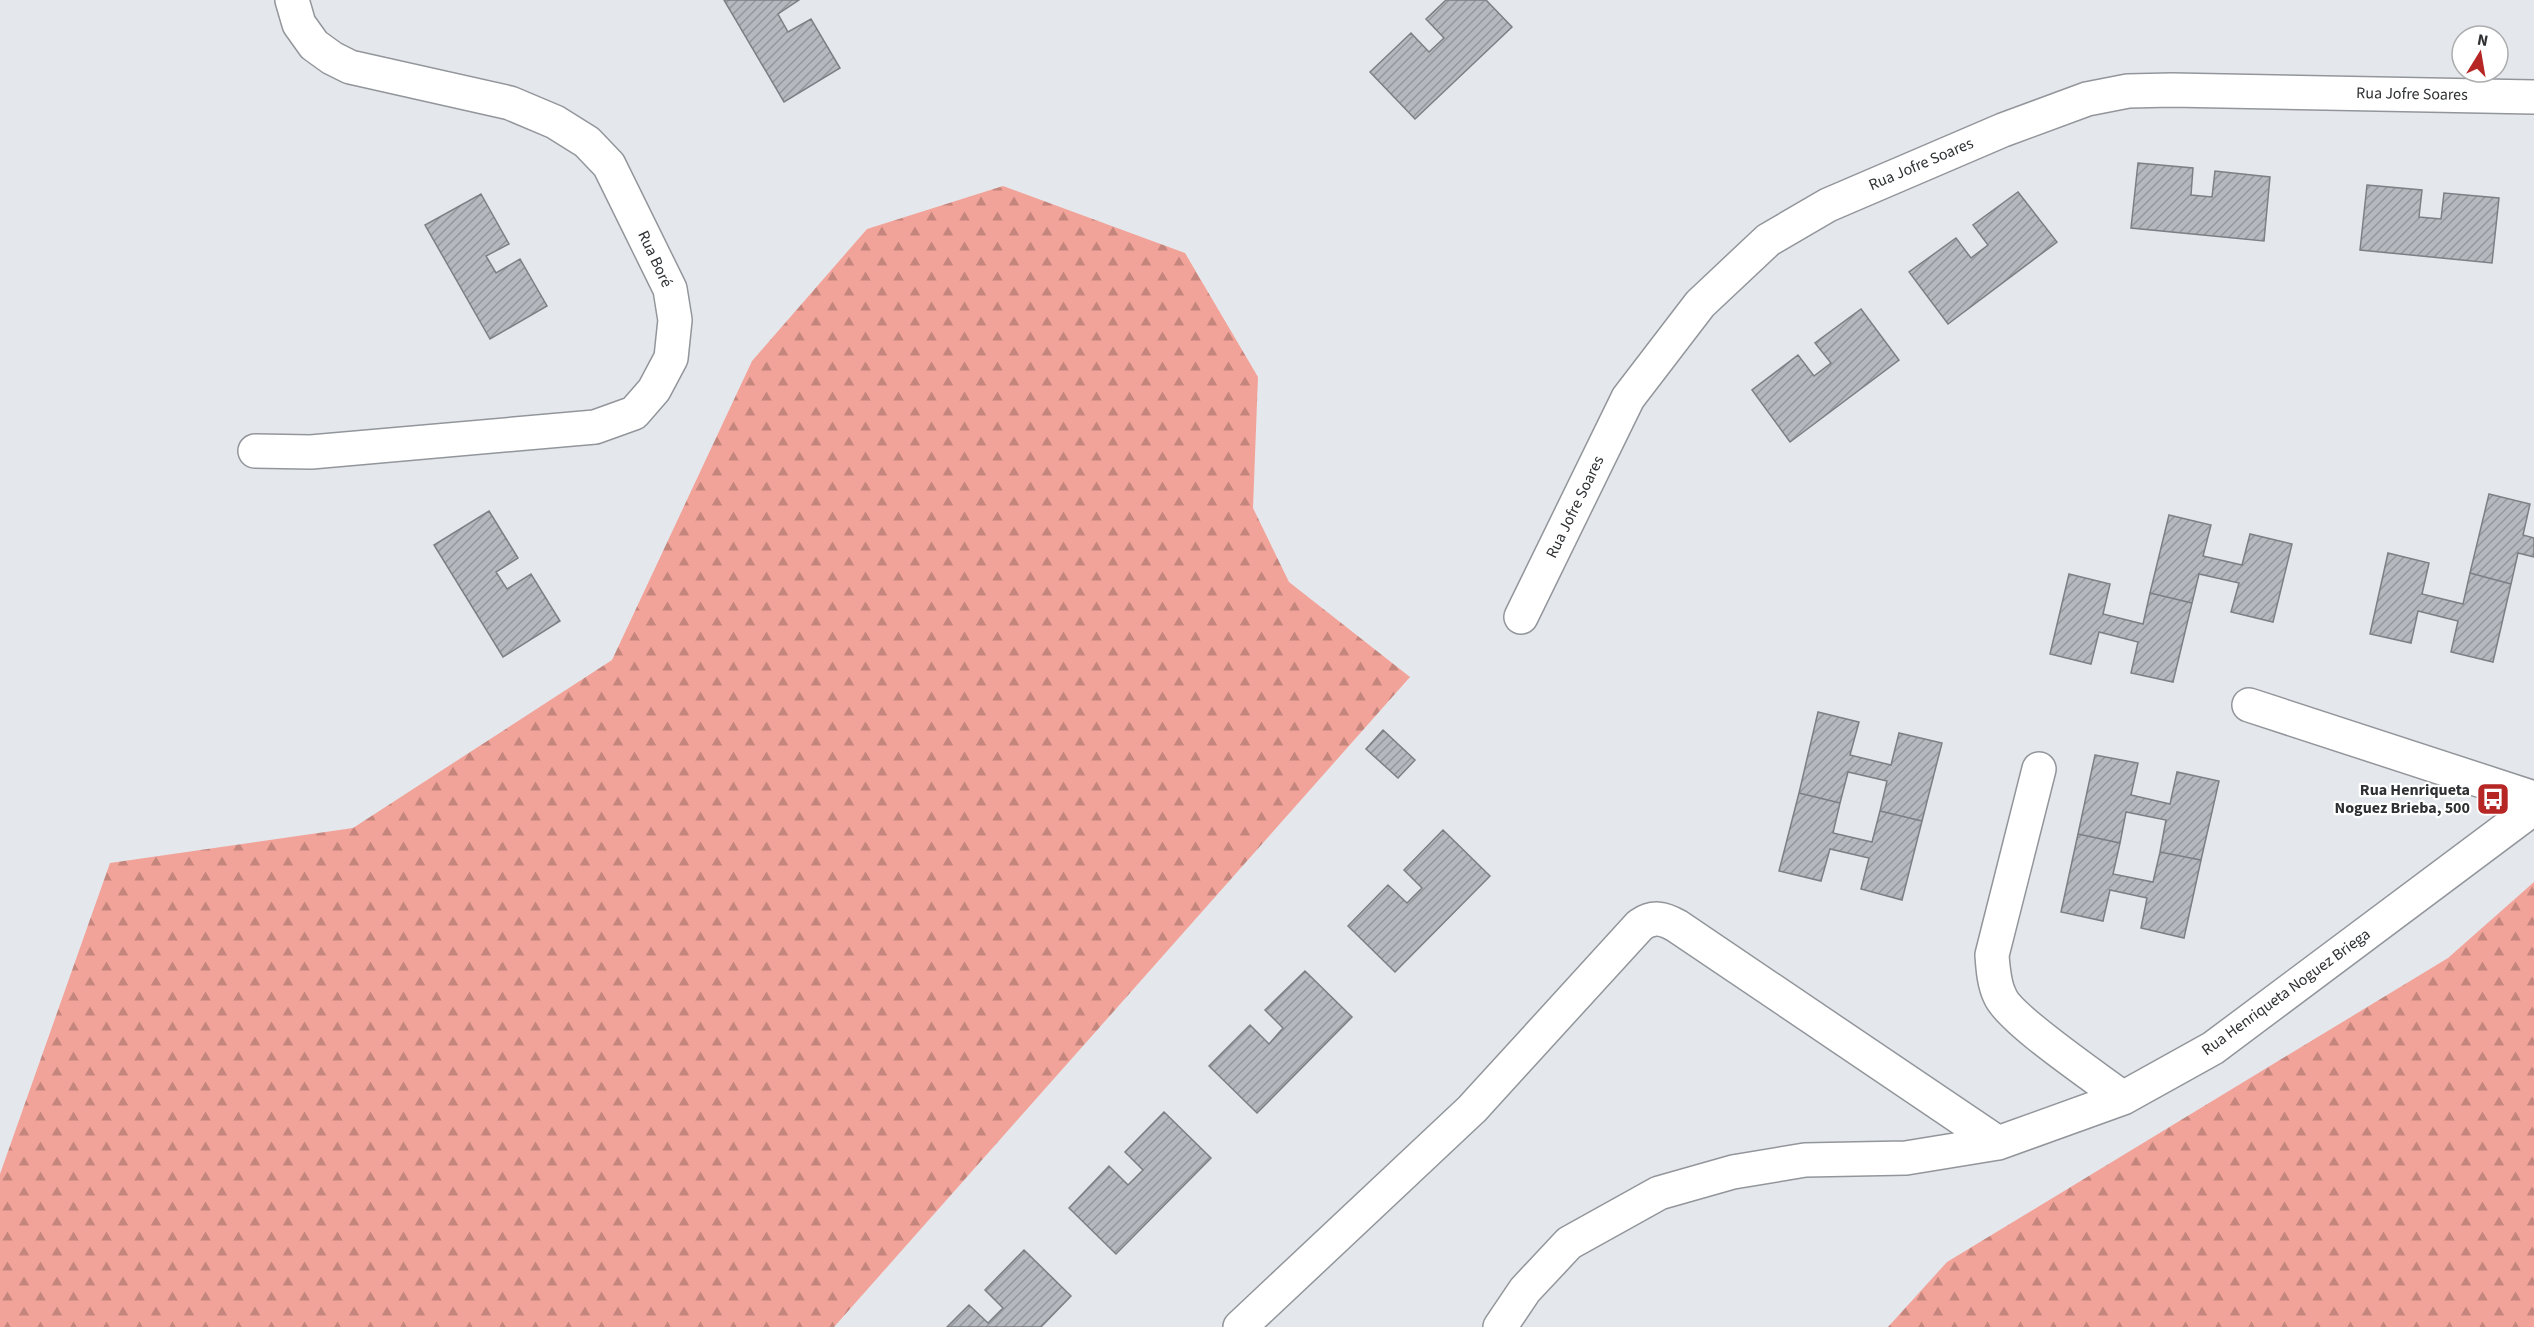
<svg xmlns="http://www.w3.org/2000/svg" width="2534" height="1327" viewBox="0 0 2534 1327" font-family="'Source Sans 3',sans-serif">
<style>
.forest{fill:url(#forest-firs)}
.building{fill:url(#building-hatch);stroke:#7c7f84;stroke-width:1.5}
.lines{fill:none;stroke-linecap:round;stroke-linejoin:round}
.minor-casing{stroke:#92969b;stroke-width:36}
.minor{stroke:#fff;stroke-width:33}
.labels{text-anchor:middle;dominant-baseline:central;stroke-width:4.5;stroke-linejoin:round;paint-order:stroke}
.street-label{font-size:16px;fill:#2e3032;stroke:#fff}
.poi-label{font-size:16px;font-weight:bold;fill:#2e3032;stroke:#fff;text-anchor:end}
</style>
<defs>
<pattern id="forest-firs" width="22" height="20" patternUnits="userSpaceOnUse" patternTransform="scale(1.5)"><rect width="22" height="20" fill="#f2a399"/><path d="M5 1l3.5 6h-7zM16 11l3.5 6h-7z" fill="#c4857d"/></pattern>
<pattern id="building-hatch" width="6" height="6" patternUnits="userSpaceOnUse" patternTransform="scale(1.5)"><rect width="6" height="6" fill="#b5b8be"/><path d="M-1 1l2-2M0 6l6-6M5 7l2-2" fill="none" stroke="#94969b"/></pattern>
</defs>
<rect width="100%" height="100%" fill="#e4e8ed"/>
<path class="forest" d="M1003,186L1185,253L1258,377L1253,508L1289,582L1410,677L834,1327H0V1174L110,863L353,828L612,660L752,361L867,229Z
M2534,882V1327H1888L1947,1262L2448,958Z"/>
<path class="building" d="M724,0H799L778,14L788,32L811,19L840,68L784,102Z
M1446,0H1486L1512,27L1415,119L1370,72L1411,33L1429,52L1444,38L1426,19Z
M2138,163L2193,168L2191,195L2212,197L2215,171L2270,177L2264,241L2131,228Z
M2367,185L2422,190L2419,217L2441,219L2444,193L2499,198L2492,263L2360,250Z
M2018,192L2057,242L1948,324L1909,272L1956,238L1971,258L1988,245L1973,225Z
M481,194L509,244L486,256L496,273L520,259L547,306L490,339L425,225Z
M1861,309L1899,360L1790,442L1752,390L1798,355L1814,376L1831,363L1815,343Z
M2489,494L2530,504L2523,535L2534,538V557L2518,553L2511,584L2470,573Z
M489,511L518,558L496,572L507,589L531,574L560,621L503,657L434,545Z
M2169,515L2211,525L2203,556L2242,565L2250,534L2292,544L2273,622L2231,612L2239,583L2199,574L2192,603L2150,593Z
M2388,553L2429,563L2422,594L2463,604L2470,573L2511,584L2493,662L2451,652L2458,621L2418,611L2411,643L2370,634Z
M2069,574L2110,584L2103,614L2143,624L2150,593L2192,603L2173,682L2131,673L2138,642L2099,632L2091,664L2050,654Z
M1818,712L1859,722L1850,755L1891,765L1899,733L1942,743L1922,821L1880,811L1887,781L1848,772L1840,803L1799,793Z
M1383,730L1415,760L1398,778L1366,749Z
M2095,755L2138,763L2131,795L2170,804L2177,772L2219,781L2201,860L2160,852L2166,820L2126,812L2120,843L2078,834Z
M1799,793L1840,803L1833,833L1872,842L1880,811L1922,821L1902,900L1861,889L1869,858L1830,849L1821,881L1779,871Z
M1443,830L1490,876L1395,972L1348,926L1388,885L1407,903L1422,888L1404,870Z
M2078,834L2120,843L2113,874L2153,882L2160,852L2201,860L2184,938L2141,928L2147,898L2110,890L2103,921L2061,912Z
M1305,971L1352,1017L1257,1113L1209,1066L1250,1025L1269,1044L1283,1028L1265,1010Z
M1164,1112L1211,1158L1116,1254L1069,1208L1109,1166L1128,1185L1143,1170L1125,1152Z
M1024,1250L1071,1296L1041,1327H947L969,1305L988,1323L1003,1308L985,1290Z"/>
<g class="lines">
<defs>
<path id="minor" d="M255,451L311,452L595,427L634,413L654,390L671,358L675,320L670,289L609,165L587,142L555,122L510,103L350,67L332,58L314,45L299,24L292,0
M1521,617L1628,398L1700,304L1768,240L1828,205L2003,130L2087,99L2128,91L2172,90L2534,97
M2249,705L2534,798
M2039,769L1992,955C1993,969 1994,984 2000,996C2009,1019 2098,1079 2123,1098
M1240,1327L1472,1109L1640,925C1653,916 1663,918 1677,926L1998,1143
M1500,1327L1525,1290L1569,1243L1659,1193L1733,1172L1805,1160L1906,1158L1998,1143L2123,1098L2213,1048L2534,808"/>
</defs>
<use href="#minor" class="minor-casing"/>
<use href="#minor" class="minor"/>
</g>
<defs>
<symbol id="bus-square" viewBox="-11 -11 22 22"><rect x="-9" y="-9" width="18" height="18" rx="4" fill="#b62624" stroke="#fff"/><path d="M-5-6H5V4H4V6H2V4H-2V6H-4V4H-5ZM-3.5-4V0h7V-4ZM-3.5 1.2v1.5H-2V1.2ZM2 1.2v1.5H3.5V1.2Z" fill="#fff"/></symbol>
</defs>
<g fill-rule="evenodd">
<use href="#bus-square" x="2474" y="780" width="38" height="38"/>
</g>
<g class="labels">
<g class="street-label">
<text transform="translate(2412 94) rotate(1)">Rua Jofre Soares</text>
<text transform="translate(1921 164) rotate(-23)">Rua Jofre Soares</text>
<text transform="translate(655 259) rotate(65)">Rua Boré</text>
<text transform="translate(1575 507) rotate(-64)">Rua Jofre Soares</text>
<text transform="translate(2286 992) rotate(-36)">Rua Henriqueta Noguez Briega</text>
</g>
<g class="poi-label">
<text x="2470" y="790">Rua Henriqueta<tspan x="2470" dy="18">Noguez Brieba, 500</tspan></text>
</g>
</g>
<g transform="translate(2480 54) rotate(11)"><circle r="28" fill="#ffffff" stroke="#abacad" stroke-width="1.5"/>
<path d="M0-4.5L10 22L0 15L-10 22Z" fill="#b62624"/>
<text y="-9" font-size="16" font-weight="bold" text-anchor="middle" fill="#2e3032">N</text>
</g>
</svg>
